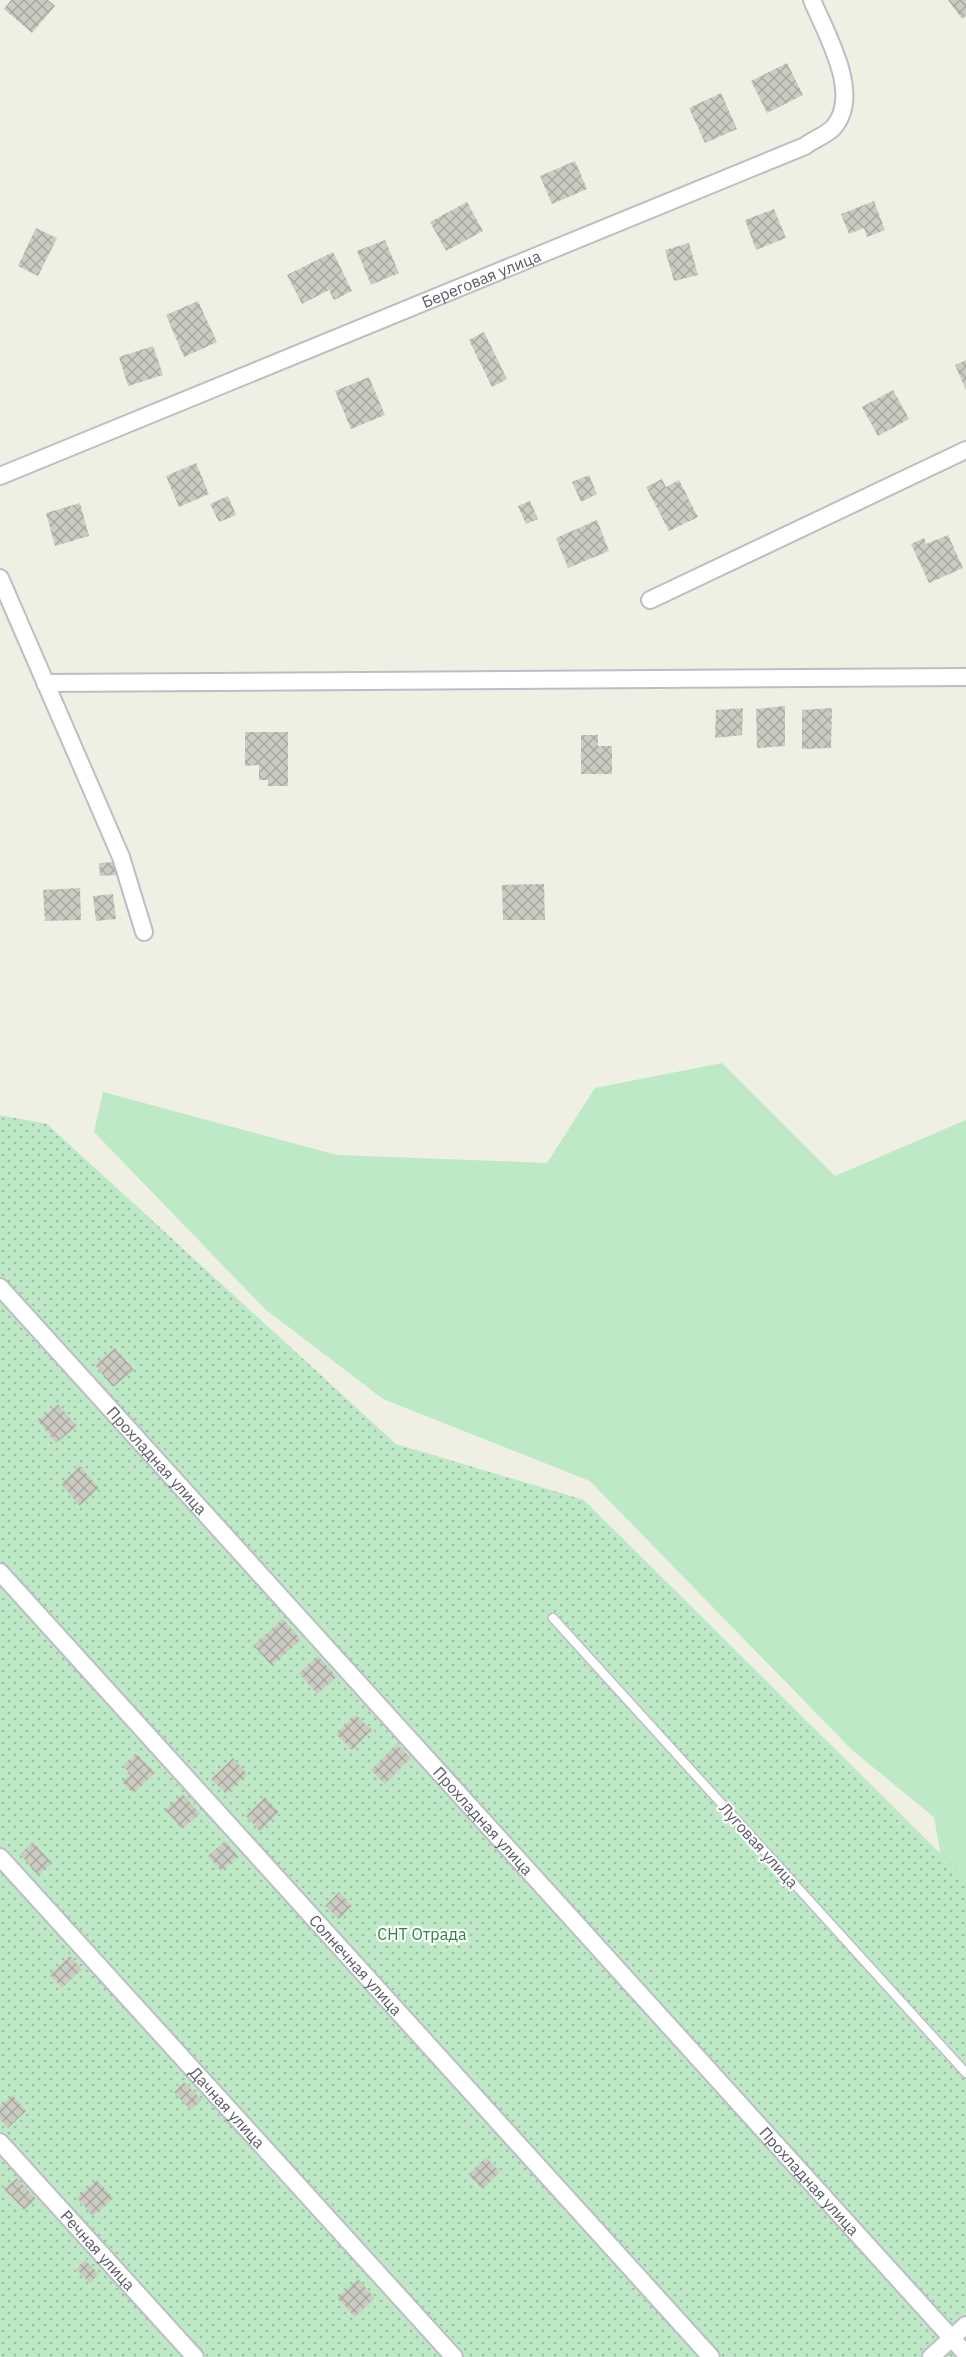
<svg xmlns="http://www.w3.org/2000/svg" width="966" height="2357" viewBox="0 0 966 2357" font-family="'IBM Plex Sans',sans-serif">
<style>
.green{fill:#bde9c6}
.garden{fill:url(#garden-dots)}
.building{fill:url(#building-cross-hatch)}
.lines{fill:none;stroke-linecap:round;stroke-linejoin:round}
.service-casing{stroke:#bdbec5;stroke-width:11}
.minor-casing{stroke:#bdbec5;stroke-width:20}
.service{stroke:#fff;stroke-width:8}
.minor{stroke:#fff;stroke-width:16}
.labels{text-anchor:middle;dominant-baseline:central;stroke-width:4.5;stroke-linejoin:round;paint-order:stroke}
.street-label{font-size:16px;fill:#5b5d65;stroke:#fff}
.park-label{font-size:16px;fill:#2c8342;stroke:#fff}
</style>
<defs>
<pattern id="garden-dots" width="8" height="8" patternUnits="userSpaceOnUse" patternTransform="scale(1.5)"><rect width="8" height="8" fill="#bde9c6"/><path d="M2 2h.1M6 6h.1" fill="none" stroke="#9dc0a4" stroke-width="1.8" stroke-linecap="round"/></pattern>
<pattern id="building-cross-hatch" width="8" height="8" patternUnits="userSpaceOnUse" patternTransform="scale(1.5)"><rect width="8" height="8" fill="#cccbc2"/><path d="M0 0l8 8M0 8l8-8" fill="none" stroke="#a9a8a1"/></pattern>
</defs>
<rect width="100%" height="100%" fill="#efefe3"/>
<path class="green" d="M722,1063L835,1176L966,1120V1929L951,1913L934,1817L852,1750L590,1481L383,1399L265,1309L94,1132L103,1092L337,1155L547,1163L595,1088Z"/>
<path class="garden" d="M0,1115L47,1124L396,1444L584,1500L966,1879V2357H0Z"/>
<path class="building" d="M11,0H48L55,6L32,33L4,9Z
M948,0H966V16L962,19Z
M787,63L803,95L767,113L751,81Z
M721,93L737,129L705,143L689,108Z
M575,161L587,189L552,204L540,176Z
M874,201L885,230L867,237L864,228L849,234L841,214Z
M467,202L483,231L446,251L430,222Z
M774,209L786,238L756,250L745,220Z
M36,228L57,238L38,276L18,266Z
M385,240L399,273L371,285L357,251Z
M689,243L698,275L674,281L665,250Z
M333,252L352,291L334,300L329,290L302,304L287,275Z
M198,301L217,342L184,357L166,315Z
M484,332L507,379L492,387L469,340Z
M153,346L163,375L128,386L119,357Z
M966,360V390L955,365Z
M369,377L385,415L351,429L335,391Z
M893,390L909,419L878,436L862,407Z
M196,463L209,494L179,507L166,476Z
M589,475L597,494L581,502L572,482Z
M662,479L666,487L679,480L698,517L669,531L646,487Z
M228,496L236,515L219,522L210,504Z
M530,501L538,519L526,524L518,506Z
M80,503L89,536L55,546L46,513Z
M597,520L609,551L568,568L556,538Z
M948,535L963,568L929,583L911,544L924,538L926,544Z
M785,706V746L757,748L756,709Z
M743,708L742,735L715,738L716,710Z
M832,708L831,748L802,749V710Z
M245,732H288V786H268V780H259V765L245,766Z
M581,735H598V746H612V774H581Z
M115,862L117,875L100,876L99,863Z
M544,884L545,920H503L502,885Z
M80,888L81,920L45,921L43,890Z
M113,894L116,919L96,921L93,896Z
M115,1348L134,1370L113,1387L95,1365Z
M58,1404L77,1426L56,1443L38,1421Z
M80,1466L99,1488L80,1506L61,1484Z
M283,1619L301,1640L271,1665L253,1645Z
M318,1656L337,1677L317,1694L299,1673Z
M356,1715L372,1730L352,1750L336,1734Z
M397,1744L411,1758L385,1784L371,1770Z
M137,1754L155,1773L133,1793L122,1782L131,1774L123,1766Z
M233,1758L247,1774L226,1794L211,1779Z
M183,1794L200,1814L182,1829L165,1810Z
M265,1797L279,1812L260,1831L246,1816Z
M225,1841L238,1856L221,1871L208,1856Z
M33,1842L52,1863L38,1875L20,1854Z
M339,1892L352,1906L339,1919L325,1906Z
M70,1956L82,1969L62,1988L50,1975Z
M184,2082L202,2100L191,2110L174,2092Z
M13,2095L26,2111L8,2128L0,2119V2106Z
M486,2157L500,2172L483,2189L468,2175Z
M17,2178L36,2199L24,2210L4,2189Z
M97,2180L113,2198L93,2216L77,2198Z
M85,2260L99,2274L90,2283L76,2269Z
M358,2279L375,2298L355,2317L337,2298Z"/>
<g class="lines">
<defs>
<path id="service" d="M553,1618L966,2073"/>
<g id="minor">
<path id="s1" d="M0,476L805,146C813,140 826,135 833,128C863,95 826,34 812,0"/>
<path d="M0,578L121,857L144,932"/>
<path d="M650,600L966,450"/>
<path d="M45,683L966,677"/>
<path id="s2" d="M0,1287L966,2354"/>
<path id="s3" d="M0,1572L711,2357"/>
<path id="s4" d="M0,1857L454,2357"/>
<path id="s5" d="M0,2142L195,2357"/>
<path d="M931,2357L966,2325"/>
</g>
</defs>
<use href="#service" class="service-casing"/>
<use href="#minor" class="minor-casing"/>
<use href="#service" class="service"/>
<use href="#minor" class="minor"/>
</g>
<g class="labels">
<g class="street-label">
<text stroke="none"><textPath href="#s1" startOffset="520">Береговая улица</textPath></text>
<text stroke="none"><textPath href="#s2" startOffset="234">Прохладная улица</textPath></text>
<text stroke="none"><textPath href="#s2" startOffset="720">Прохладная улица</textPath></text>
<text transform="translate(759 1845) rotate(48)">Луговая улица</text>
<text stroke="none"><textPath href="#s3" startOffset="530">Солнечная улица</textPath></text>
<text stroke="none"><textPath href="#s4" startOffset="338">Дачная улица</textPath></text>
<text stroke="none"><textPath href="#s2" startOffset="1206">Прохладная улица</textPath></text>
<text stroke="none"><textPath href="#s5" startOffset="146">Речная улица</textPath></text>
</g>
<g class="park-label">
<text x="422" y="1934">СНТ Отрада</text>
</g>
</g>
</svg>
